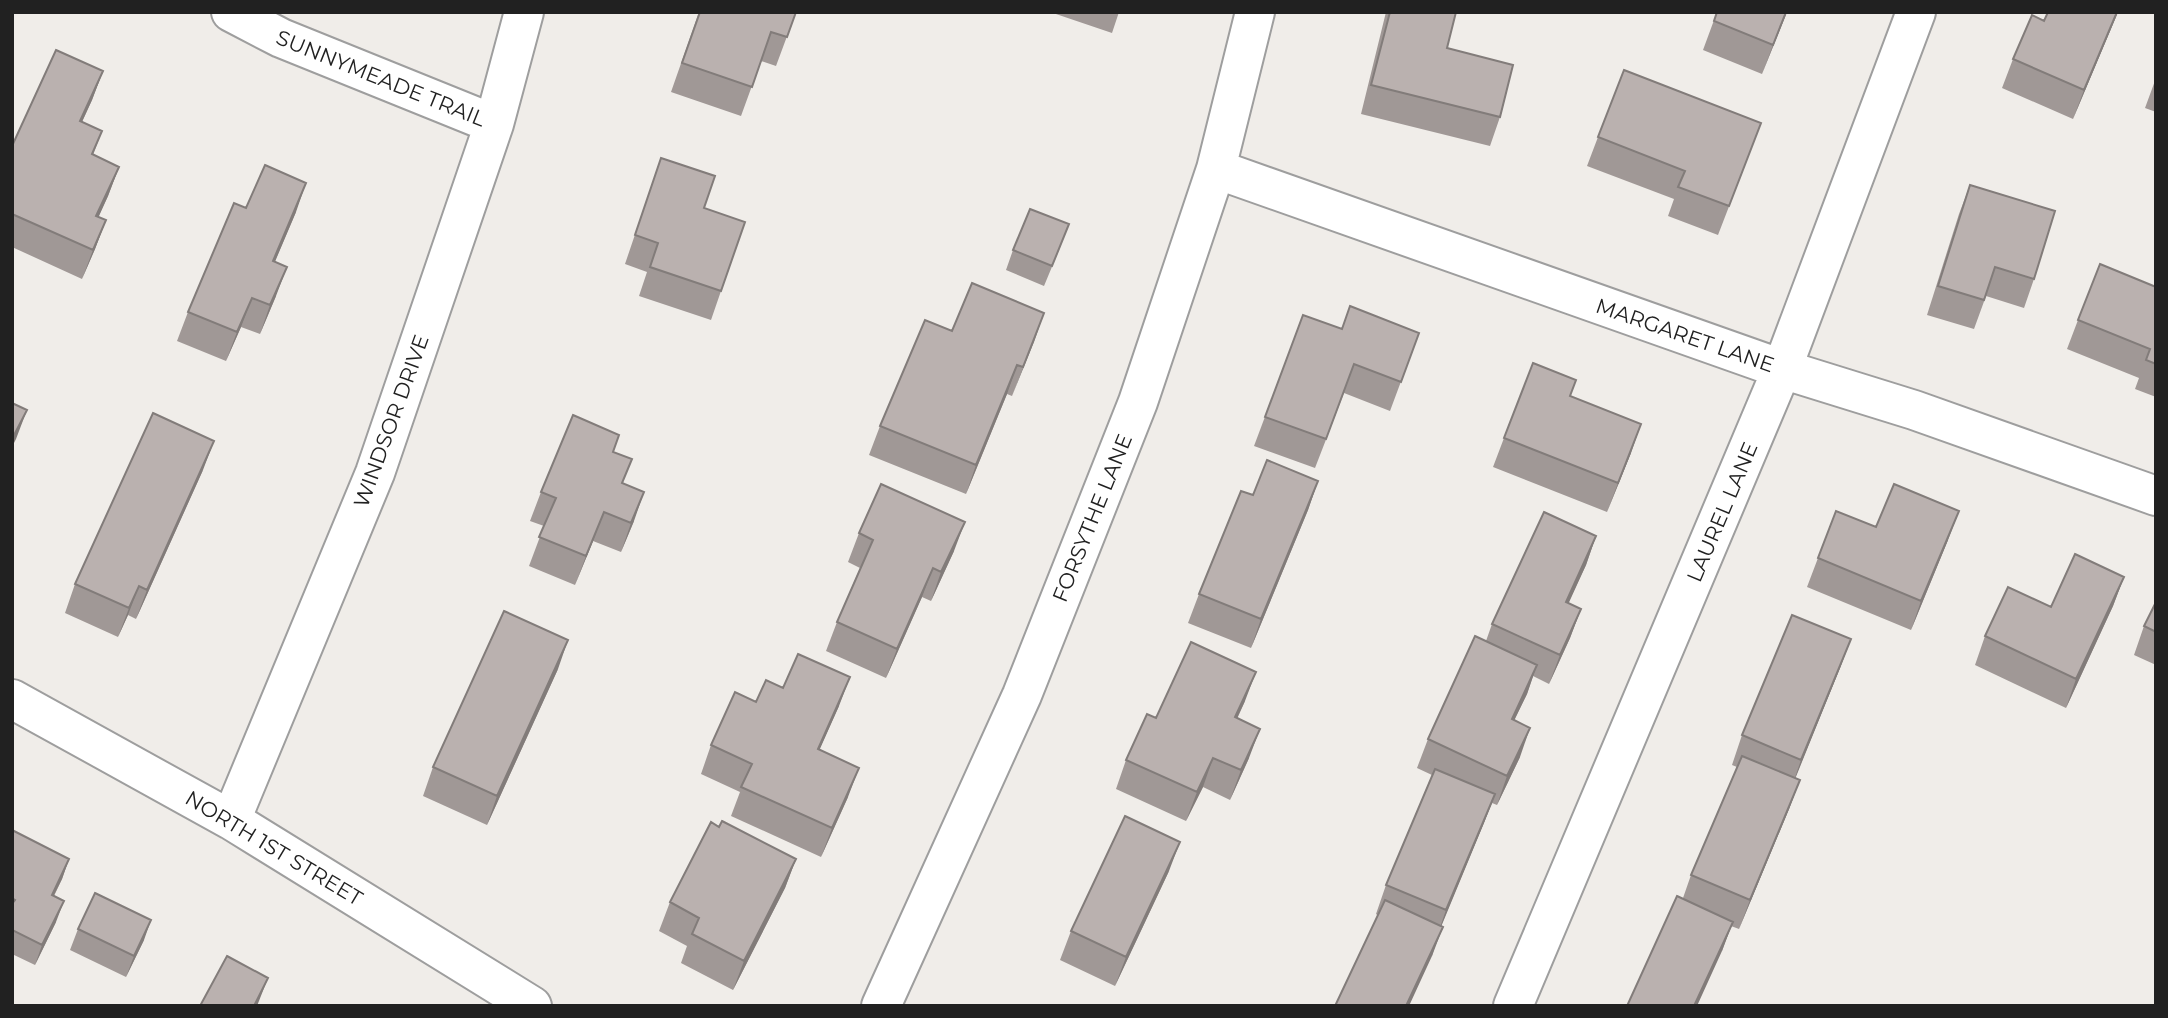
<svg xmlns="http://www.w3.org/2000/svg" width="2168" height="1018" viewBox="0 0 2168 1018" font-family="Montserrat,sans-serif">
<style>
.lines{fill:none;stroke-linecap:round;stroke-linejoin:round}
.minor-casing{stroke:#9e9e9e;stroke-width:42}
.minor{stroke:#fff;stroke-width:38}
.wall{fill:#a09896}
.shaded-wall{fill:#827c7a}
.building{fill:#bab1af;stroke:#827c7a;stroke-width:2}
.labels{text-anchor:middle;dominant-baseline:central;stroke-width:5;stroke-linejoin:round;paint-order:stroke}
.street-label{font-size:21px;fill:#212121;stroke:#fff}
</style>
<rect width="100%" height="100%" fill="#f0ede9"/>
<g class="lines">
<defs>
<path id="minor" d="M231,12L281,38L494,124
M1216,169L1782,369L1914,410L2156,496
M12,699L231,820L532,1006
M231,820L375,473L494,124L524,12
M881,1006L1022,695L1138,402L1216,169L1255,12
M1513,1006L1782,369L1916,12"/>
</defs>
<use href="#minor" class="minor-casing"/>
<use href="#minor" class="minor"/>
</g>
<path class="wall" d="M699,12H796L776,66L761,61L741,116L671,92Z
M1050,12H1119L1112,33Z
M1386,12H1456L1447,48L1500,117L1490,146L1361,114Z
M1717,12H1787L1762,74L1703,50Z
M2118,12L2073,119L2002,88L2013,59L2044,21Z
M103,71L92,100L82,122L102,131L93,155L119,167L108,196L98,217L106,220L95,249L82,279L12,247V146Z
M2156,78V112L2145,108Z
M1598,137L1750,152L1718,235L1668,216L1674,199L1587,166Z
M661,158L704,208L721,291L711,320L639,296L647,272L625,264Z
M1970,185L2034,279L2024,308L1986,296L1974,329L1927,315L1959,214Z
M246,208L296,212L275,261L276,296L260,334L241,327L226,361L177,341L188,312Z
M1061,245L1044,286L1006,270L1013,250Z
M2156,287V397L2135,389L2139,378L2067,349L2078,320Z
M1044,313L1012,396L1007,394L966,494L869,455L880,426L952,331Z
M1303,315L1342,329L1419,333L1390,411L1344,393L1315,468L1254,446Z
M1570,396L1631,453L1607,512L1493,467L1504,438Z
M613,452L634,521L621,552L593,541L575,585L529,566L544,526L530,521L541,492Z
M203,470L136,619L128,615L118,637L65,613L75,584Z
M1318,481L1308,510L1251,648L1188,623L1199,594L1253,495Z
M1876,527L1948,540L1911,630L1807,587L1818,558Z
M859,533L954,551L931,601L922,597L886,678L826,651L837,622L860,568L848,562Z
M1596,536L1586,565L1568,603L1581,609L1570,638L1549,684L1533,676L1527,694L1514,720L1520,757L1497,805L1492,803L1441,926L1432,956L1376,914L1386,885L1432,775L1417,768L1428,739L1486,641L1492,624Z
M2124,577L2113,606L2066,708L1975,665L1985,636Z
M2156,602V665L2134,655L2144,626Z
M1851,639L1840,668L1795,778L1800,780L1789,809L1739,929L1731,926L1722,951L1683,898L1691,875L1737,767L1732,765L1742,735Z
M558,669L487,825L423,796L433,767Z
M783,688L839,706L819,750L848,797L821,857L731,816L740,792L701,774L711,745Z
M1245,701L1237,719L1249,758L1230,800L1203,787L1186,821L1116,789L1126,760L1156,718Z
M719,827L796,859L785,888L733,990L681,963L687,946L659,931L670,902Z
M12,830L69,859L62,879L54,896L56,922L35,965L12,954Z
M1169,871L1115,986L1060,960L1071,931Z
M78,929L144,940L126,977L70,950Z"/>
<path class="shaded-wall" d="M1786,12H1787L1762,74L1773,45Z
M2117,12H2118L2073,119L2084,90Z
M103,71L92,100L69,150L80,121Z
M119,167L108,196L86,245L96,216Z
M306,183L296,212L263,290L273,261Z
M106,220L95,249L82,279L93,250Z
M287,267L276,296L260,334L270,305Z
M252,298L241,327L226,361L237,332Z
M1044,313L1034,342L1012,396L1023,367Z
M1017,365L1007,394L966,494L976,465Z
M27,410L16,439L12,447V439Z
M1641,424L1631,453L1607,512L1618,483Z
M214,441L203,470L136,619L147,590Z
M1318,481L1308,510L1251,648L1261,619Z
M644,492L634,521L621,552L631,523Z
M1959,511L1948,540L1911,630L1921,601Z
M604,512L593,541L575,585L586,556Z
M965,522L954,551L931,601L941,572Z
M1596,536L1586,565L1556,631L1566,602Z
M933,568L922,597L886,678L897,649Z
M2124,577L2113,606L2066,708L2076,679Z
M139,586L128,615L118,637L129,608Z
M1581,609L1570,638L1549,684L1560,655Z
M1851,639L1840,668L1791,789L1801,760Z
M568,640L558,669L487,825L497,796Z
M1537,665L1527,694L1501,748L1512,719Z
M1256,672L1245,701L1224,746L1235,717Z
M850,677L839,706L807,778L818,749Z
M1530,728L1520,757L1497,805L1507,776Z
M1260,729L1249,758L1230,800L1241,770Z
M1213,758L1203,787L1186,821L1197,792Z
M859,768L848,797L821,857L832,828Z
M1800,780L1789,809L1739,929L1750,900Z
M1495,794L1484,823L1436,939L1446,910Z
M1180,842L1169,871L1115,986L1126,957Z
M69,859L62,879L44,915L52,895Z
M796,859L785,888L733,990L744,961Z
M64,901L56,922L35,965L42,945Z
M151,920L144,940L126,977L134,956Z
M1733,922L1722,951L1697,1006H1694Z
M1443,927L1432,956L1409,1006H1406Z
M268,978L257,1006H254Z"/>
<path class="building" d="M700,12H796L787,37L771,32L752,87L682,63Z
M1390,12H1456L1447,48L1513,65L1500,117L1371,85Z
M1717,12H1786L1773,45L1714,21Z
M2048,12H2117L2084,90L2013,59L2032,15L2044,21Z
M56,50L103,71L80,121L102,131L92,154L119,167L96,216L106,220L93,250L12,214V146Z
M1624,70L1761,123L1729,206L1678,187L1685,171L1598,137Z
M661,158L715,176L704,208L745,222L721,291L650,267L658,243L635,235Z
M265,165L306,183L273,261L287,267L270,305L252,298L237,332L188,312L234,203L246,208Z
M1970,185L2055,211L2034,279L1995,267L1984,300L1938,286Z
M1030,209L1069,224L1052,266L1013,250Z
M2100,264L2156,287V364L2146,360L2150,349L2078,320Z
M972,283L1044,313L1023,367L1017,365L976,465L880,426L925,320L952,331Z
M1350,306L1419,333L1401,382L1354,364L1326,439L1265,417L1303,315L1342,329Z
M1533,363L1576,380L1570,396L1641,424L1618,483L1504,438Z
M12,403L27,410L12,439Z
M153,413L214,441L147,590L139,586L129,608L75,584Z
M573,415L619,435L613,452L632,459L622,483L644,492L631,523L604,512L586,556L539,537L556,498L541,492Z
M1267,460L1318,481L1261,619L1199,594L1241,491L1253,495Z
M881,484L965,522L941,572L933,568L897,649L837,622L873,540L859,533Z
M1894,484L1959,511L1921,601L1818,558L1836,511L1876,527Z
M1544,512L1596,536L1566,602L1581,609L1560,655L1492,624Z
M2075,554L2124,577L2076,679L1985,636L2008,587L2051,607Z
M2156,602V632L2144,626Z
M504,611L568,640L497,796L433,767Z
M1792,615L1851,639L1801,760L1742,735Z
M1475,636L1537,665L1512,719L1530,728L1507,776L1428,739Z
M1191,642L1256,672L1235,717L1260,729L1241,770L1213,758L1197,792L1126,760L1147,714L1156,718Z
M798,654L850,677L818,749L859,768L832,828L741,787L752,764L711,745L735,692L756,702L766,680L783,688Z
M1742,756L1800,780L1750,900L1691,875Z
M1435,769L1495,794L1446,910L1386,885Z
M1125,816L1180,842L1126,957L1071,931Z
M722,821L796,859L744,961L692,934L699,918L670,902L711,822L719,827Z
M12,830L69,859L52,895L64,901L42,945L12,930V904L15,900L12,898Z
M95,893L151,920L134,956L78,929Z
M1677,896L1733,922L1694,1006H1627Z
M1385,900L1443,927L1406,1006H1335Z
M227,956L268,978L254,1006H200Z"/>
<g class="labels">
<g class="street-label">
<text transform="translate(381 78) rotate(22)">SUNNYMEADE TRAIL</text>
<text transform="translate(1685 335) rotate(19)">MARGARET LANE</text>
<text transform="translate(391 421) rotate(-70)">WINDSOR DRIVE</text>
<text transform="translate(1722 512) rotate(-67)">LAUREL LANE</text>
<text transform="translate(1092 518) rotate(-68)">FORSYTHE LANE</text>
<text transform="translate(274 848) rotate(31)">NORTH 1ST STREET</text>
</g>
</g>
<rect width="2168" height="1018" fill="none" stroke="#212121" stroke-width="28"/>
</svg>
